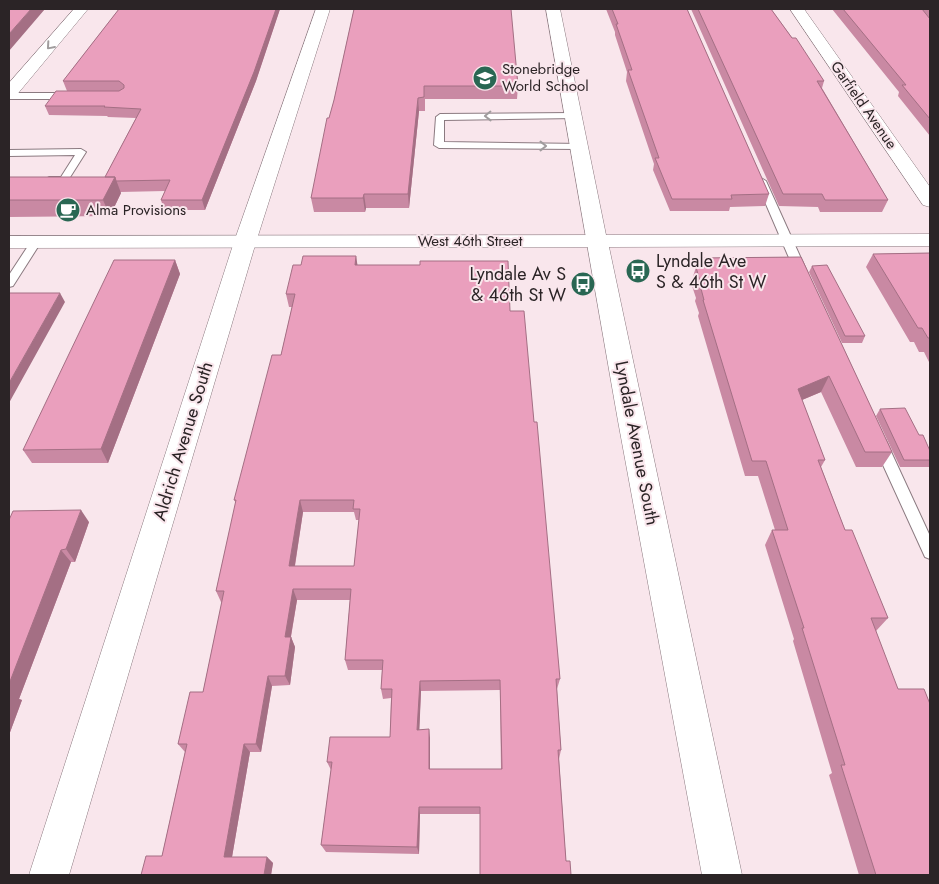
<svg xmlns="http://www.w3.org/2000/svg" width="939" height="884" viewBox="0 0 939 884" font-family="Jost,sans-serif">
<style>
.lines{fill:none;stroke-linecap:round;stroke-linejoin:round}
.service-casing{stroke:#8b7a80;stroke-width:2}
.minor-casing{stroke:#8b7a80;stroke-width:1}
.tertiary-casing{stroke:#8b7a80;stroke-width:1}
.secondary-casing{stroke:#8b7a80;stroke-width:1}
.service{fill:#fff;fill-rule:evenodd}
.minor{fill:#fff;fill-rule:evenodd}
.tertiary{fill:#fff;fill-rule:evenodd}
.secondary{fill:#fff;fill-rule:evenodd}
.wall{fill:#c989a3;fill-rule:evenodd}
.shaded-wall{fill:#a46f84}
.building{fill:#ea9fbd;stroke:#a46f84;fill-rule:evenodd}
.oneway{stroke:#a09c9d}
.labels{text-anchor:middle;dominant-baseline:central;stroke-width:4;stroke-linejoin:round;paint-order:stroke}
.far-poi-label{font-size:15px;fill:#2b2426;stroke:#f9e6ec;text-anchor:start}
.far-street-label{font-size:15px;fill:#2b2426;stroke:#f9e6ec}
.poi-label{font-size:18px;fill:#2b2426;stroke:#f9e6ec;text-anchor:start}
.street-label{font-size:18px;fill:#2b2426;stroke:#f9e6ec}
</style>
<rect width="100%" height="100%" fill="#f9e6ec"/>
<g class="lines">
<defs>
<path id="service" d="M9,93H70L74,96L70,99H9Z
M574,113L577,114V118L444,120V142L583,144L585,146L580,149L439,148L434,145L436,117L440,114Z
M81,149L86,152L67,182C61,184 49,185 44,180L49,177H61L75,155L9,156V150Z
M761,178L766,181L808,274L806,276H798L796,274L756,181Z
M36,239L41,242L13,286L9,287V275L32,240Z
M880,438L885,439L887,443L930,536V559L925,557L873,443L875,439Z"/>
<path id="minor" d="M74,9H88L15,97L9,98V83Z
M316,9H330L256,242L69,875H29L234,242Z
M790,9H804L930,187V207L923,205Z"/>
<path id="tertiary" d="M598,235L606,236L609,241L606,246L598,247L9,248V236Z"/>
<path id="secondary" d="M546,9H560L606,235L930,234V246L609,247L742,875H702L618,421Z"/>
</defs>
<use href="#service" class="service-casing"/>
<use href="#minor" class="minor-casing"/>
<use href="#tertiary" class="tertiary-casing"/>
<use href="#secondary" class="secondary-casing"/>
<use href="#service" class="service"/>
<use href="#minor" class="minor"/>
<use href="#tertiary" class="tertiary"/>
<use href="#secondary" class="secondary"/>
</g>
<path class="wall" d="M119,9H280L256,81L205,210H164L161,200L165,191L120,192L121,193L110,216L9,217V177H105L136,118L108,117L107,116L49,115L45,106L67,91L63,81Z
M354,9L518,86L517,99H425V111H419L409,208H366L365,212H314L311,198L334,100Z
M606,9H687L769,194L765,206L730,207L729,211H670L653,170L654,164L626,81L627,72L615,35V32Z
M691,9H771L824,81L822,88L888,200L882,212H820L818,207L779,206Z
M832,9H930V19L923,11L930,19V136L898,96L899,92Z
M930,253V364L924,352H919L914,342H910L866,267L873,254Z
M356,256L357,265L510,311L534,422L560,679L557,689L561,750L559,759L566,861L571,875L480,814H420L419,854L326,852L321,845L331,770L327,762L390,737L391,698L383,699L381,689L382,670H348L345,660L350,600H297L291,637L295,647L290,685L272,686L261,752H250L232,857H267L273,863L271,875H141L162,856L185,752L178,744L203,692L222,602H221L216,591L236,503L234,500L281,355L292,307H289L286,294L301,265ZM303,512H354L356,520H359L354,566H295ZM500,690L501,769H430V738L419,730L421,691Z
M801,257L892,452L882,467H856L821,392L802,400L825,460L821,467L845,530L888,618L876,631L930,875H859L829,775L832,773L793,641L794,639L765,545L772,530H775L758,476H745L698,316L699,313L695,301L696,298L691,283L696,267H699L702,258Z
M175,260L180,274L108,463H32L23,450Z
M812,266L865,336L862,343H842L809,272Z
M880,409L919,435L930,451V467H900L876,416Z
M9,520L89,522L75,562H71L19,699L22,700L9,735Z"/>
<path class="shaded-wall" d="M31,9H45L9,51V34Z
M276,9H280L256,81L205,210L202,200Z
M418,98L419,111L409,208L408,194Z
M115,177L121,193L110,216L103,200Z
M364,194L366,208L365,212L363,198Z
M356,256L358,268L355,265Z
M175,260L180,274L108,463L101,449Z
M60,293L65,302L9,403V383Z
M829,376L821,392L790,405L798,389Z
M300,500L303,512L293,577L289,566Z
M81,510L89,522L75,562L66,549Z
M61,550L71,562L19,699L22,700L9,735V684Z
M293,589L297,600L289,647L285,637Z
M291,637L295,647L290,685L285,676Z
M268,676L272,686L261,752L256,744Z
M420,681L421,691L419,739L417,730Z
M429,729L430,738V777L429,769Z
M244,744L250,752L231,863L224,857Z
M419,807L420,814L419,854L417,847Z
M267,857L273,863L271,875H264Z"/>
<path class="building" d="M9,9H31L9,34Z
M119,9H276L254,72L202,200H161L170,180L116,181L115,177H105L141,109L104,107L105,106H45L56,91H119L124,88V85L119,81H63Z
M354,9H511L518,86H424V97L418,98L408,194H364L363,198H311L327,118H329L334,100Z
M612,9H687L769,194L731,195L732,199H672L655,158H659L628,70H632L616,24H618Z
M698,9H771L792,38H796L824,81H817L888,200H825L822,194H783Z
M843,9H922L930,19V119L902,85H906Z
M9,177H115L103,200H9Z
M930,253V338H928L922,328H918L873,254Z
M303,256H356L355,265H420V261H508L510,311H524L534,422H537L560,679H556L561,750H558L566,861H570L571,875H480V807H419L417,847L321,845L332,762H327L330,737H390L392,689H381L383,660H345L351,589H293L285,637H291L285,676H268L256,744H244L224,857H267L264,875H141L146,856H162L187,744H178L190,692H203L224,591H216L236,500H234L272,355H281L295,294H286L293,265H301ZM300,500H354L353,509H360L354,566H289ZM500,680L502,769H429V729L417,730L420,681Z
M801,257L892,452H865L829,376L798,389L825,460H818L845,530H852L888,618H871L898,689H924L930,704V875H876L841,765H845L802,628H804L772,530H788L766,461H752L703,300H704L700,285H701L696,267H705L702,258Z
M114,260H175L101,449L23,450Z
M827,265L865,336H845L812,266Z
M9,293H60L9,383Z
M905,408L919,435H923L930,451V460H904L880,409Z
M81,510L66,549L61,550L9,684V520L13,511Z"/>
<defs><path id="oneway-chevron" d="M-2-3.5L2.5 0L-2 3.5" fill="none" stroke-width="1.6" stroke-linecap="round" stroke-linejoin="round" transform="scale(1.25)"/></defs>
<g class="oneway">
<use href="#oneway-chevron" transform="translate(50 46) rotate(131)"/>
<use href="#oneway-chevron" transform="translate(488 116) rotate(179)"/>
<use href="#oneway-chevron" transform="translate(543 146)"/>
</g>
<defs>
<symbol id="school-disc" viewBox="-11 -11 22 22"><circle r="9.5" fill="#296753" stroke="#f9e6ec"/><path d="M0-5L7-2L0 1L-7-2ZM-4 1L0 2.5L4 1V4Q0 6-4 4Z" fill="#fff"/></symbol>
<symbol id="cafe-disc" viewBox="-11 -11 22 22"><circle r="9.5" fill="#296753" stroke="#f9e6ec"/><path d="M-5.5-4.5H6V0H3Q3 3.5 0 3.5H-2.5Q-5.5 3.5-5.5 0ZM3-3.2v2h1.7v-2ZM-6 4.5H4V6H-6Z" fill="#fff"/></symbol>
<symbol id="bus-disc" viewBox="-11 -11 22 22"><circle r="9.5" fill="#296753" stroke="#f9e6ec"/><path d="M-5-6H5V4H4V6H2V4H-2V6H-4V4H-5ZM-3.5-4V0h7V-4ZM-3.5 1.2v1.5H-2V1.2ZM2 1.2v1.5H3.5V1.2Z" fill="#fff"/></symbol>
</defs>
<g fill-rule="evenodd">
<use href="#school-disc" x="471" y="64" width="28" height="28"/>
<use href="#cafe-disc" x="54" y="196" width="28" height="28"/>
<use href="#bus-disc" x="624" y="257" width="28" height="28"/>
<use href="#bus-disc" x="569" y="270" width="28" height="28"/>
</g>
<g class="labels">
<g class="far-poi-label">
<text x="502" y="69">Stonebridge<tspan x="502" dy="17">World School</tspan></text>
<text x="86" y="210">Alma Provisions</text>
</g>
<g class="far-street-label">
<text transform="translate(864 105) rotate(55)">Garfield Avenue</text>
<text x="470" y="241">West 46th Street</text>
</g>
<g class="poi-label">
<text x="656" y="261">Lyndale Ave<tspan x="656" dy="21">S &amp; 46th St W</tspan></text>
<text x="566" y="274" text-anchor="end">Lyndale Av S<tspan x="566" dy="21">&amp; 46th St W</tspan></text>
</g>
<g class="street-label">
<text transform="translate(183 441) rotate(-73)">Aldrich Avenue South</text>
<text transform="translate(637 443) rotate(79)">Lyndale Avenue South</text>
</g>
</g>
<rect width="939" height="884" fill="none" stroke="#2b2426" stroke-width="20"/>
</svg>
